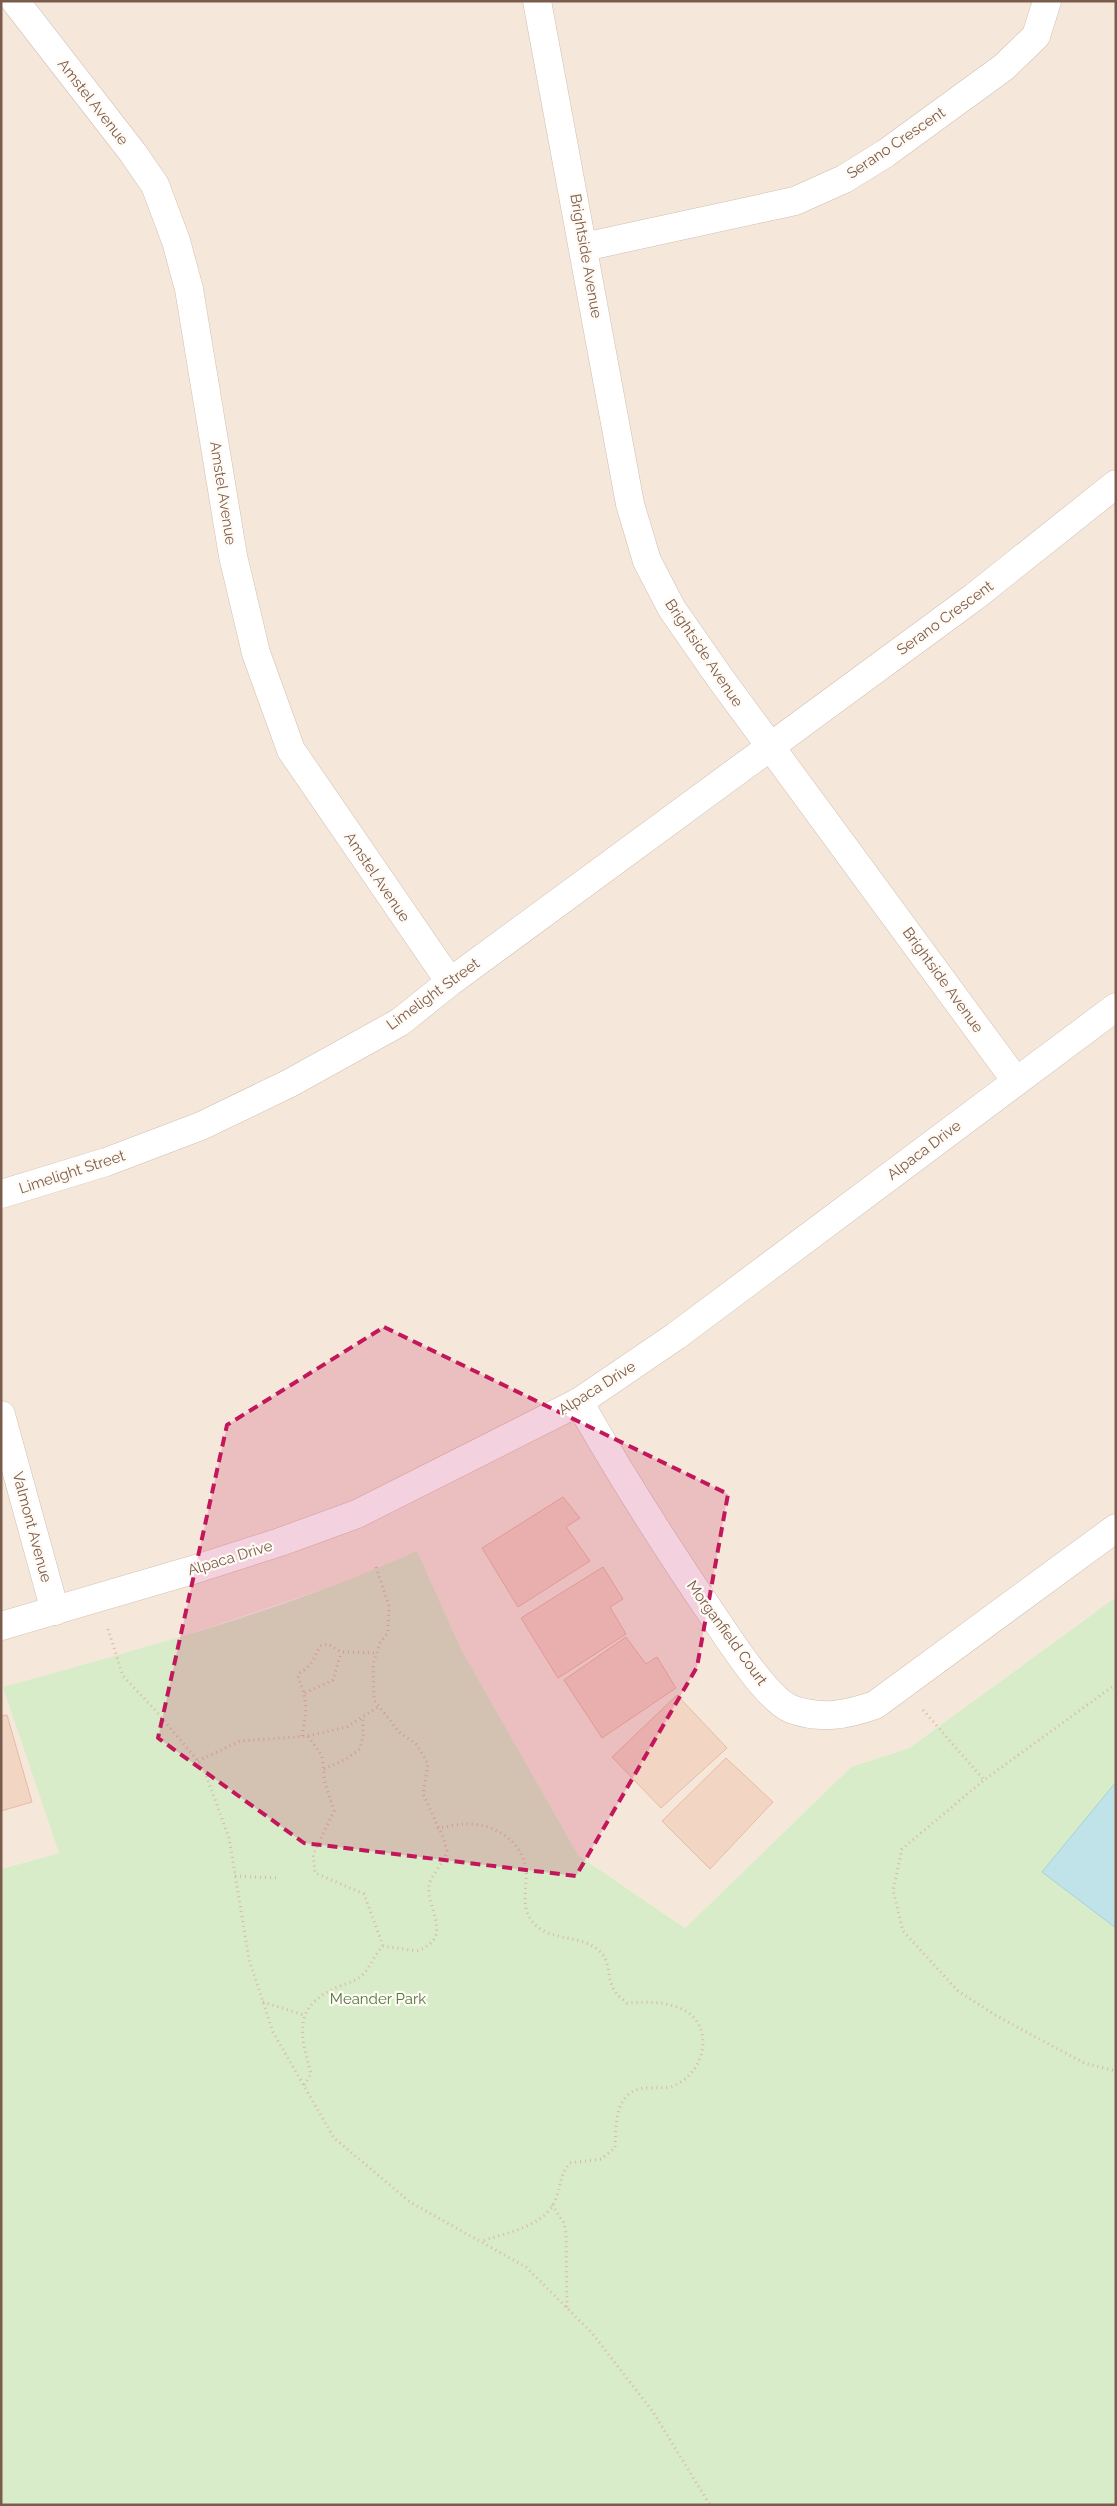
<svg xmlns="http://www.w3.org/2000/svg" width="1117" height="2506" viewBox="0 0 1117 2506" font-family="Raleway,sans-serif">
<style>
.residential{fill:#f5e8da}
.green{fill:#d8ecc9}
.water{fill:#bfe3e8;stroke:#a5d3da}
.building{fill:#f3d5c3;stroke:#e6bba3}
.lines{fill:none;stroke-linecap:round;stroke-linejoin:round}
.street-casing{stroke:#d1beb0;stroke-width:29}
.secondary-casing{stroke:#d6c0b0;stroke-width:29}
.path{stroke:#d9b8a5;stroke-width:3;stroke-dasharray:1 4;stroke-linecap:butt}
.street{stroke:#fff;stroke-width:28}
.secondary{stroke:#fff;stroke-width:28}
.marked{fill:#c2185b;fill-opacity:0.2;stroke:#c2185b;stroke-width:4;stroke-dasharray:10 6;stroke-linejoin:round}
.labels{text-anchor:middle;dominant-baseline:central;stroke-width:4.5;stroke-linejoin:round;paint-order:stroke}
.street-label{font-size:15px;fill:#7a5c4d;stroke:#fffaf3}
.park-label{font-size:15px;fill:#537a41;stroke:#fffaf3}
</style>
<rect width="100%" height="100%" fill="#fdf6ec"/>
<path class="residential" d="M1,1H1116V1597L909,1748L851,1767L685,1928L578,1855L461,1649L417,1551L362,1576L187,1635L59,1853L1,1869Z"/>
<path class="green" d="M417,1551L461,1649L578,1855L685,1928L851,1767L909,1748L1116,1597V2505H1V1869L59,1853L3,1687C143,1648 284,1611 417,1551Z"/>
<path class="water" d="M1116,1782V1928L1042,1872Z"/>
<path class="building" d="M563,1497L580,1518L566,1527L590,1561L518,1607L482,1548Z
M603,1567L623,1599L610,1607L626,1634L558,1678L521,1618Z
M626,1637L646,1664L657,1657L676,1688L602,1738L564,1680Z
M677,1695L727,1748L661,1808L612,1757Z
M7,1715L32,1802L1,1811V1716Z
M726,1758L773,1802L710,1869L662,1821Z"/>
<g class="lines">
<defs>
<path id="street" d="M15,1L133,153L155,185L176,241L189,289L233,556L256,653L291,750L450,982
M537,1L630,504L647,561L672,609L720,678L1016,1081
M584,247L795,201L844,179L886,153L1004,67L1036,36L1047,1
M1,1194L106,1162L201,1126L290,1083L400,1022L450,982L974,597L1116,484
M579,1402C623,1479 670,1553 720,1626C734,1647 769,1700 791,1709C822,1720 846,1715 875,1705L1116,1528
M1,1415L55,1611"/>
<path id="secondary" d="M1,1626L196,1569L280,1542L357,1514L579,1402L676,1336L1116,1007"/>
</defs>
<use href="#street" class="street-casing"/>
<use href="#secondary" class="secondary-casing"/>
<path class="path" d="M108,1629L123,1676L155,1710L198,1761L206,1775L229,1838L249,1959L273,2032L334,2138L410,2202L526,2267L592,2333L653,2412L710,2505
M1116,1684L984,1780L902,1849L893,1890L903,1931L958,1991L995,2015L1084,2063L1116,2071
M305,1693L333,1680L341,1652
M923,1710L984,1780
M302,1736C306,1712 309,1701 298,1678L299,1673C312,1666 314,1658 320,1646L328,1644L341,1652L377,1653
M308,1736L347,1727L378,1707
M198,1761L240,1741L308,1736L322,1756L325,1783L334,1811L313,1855L315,1873L364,1894L383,1946
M324,1769L346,1759L360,1749L363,1735V1719
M437,1828C446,1827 455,1825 463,1824C493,1822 524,1841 526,1872C527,1888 521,1905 531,1920C548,1944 584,1932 602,1954C611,1964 607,1982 616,1993C619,1997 624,2000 627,2003C644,2002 661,2001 677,2007C716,2020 708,2072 673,2086C661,2091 642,2083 629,2094C614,2107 616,2130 615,2148L601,2159L570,2163C559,2176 562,2183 556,2198C547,2226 506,2233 482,2241
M235,1876L279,1878
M263,2002L304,2015
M304,2085L311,2074C302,2038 291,2011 331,1990C340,1985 352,1983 360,1977C370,1969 374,1955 383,1946L417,1951C455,1937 426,1909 429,1886C431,1874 444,1864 447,1851L443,1837L423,1794L428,1764L425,1758L416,1744L399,1732L374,1700L373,1664L380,1643L388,1632L389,1606L376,1567
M552,2205L564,2223L566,2233L567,2308"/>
<use href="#street" class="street"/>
<use href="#secondary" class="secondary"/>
</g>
<path class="marked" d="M384,1327L728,1494L697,1667L576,1876L304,1843L158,1738L227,1425Z"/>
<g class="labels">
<g class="street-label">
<text transform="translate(93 102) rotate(52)">Amstel Avenue</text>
<text transform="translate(896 143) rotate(-34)">Serano Crescent</text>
<text transform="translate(586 256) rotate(80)">Brightside Avenue</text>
<text transform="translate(223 493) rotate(81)">Amstel Avenue</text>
<text transform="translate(945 618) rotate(-36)">Serano Crescent</text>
<text transform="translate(704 653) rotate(56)">Brightside Avenue</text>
<text transform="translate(377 877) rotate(56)">Amstel Avenue</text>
<text transform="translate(943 980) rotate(54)">Brightside Avenue</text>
<text transform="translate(433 994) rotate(-36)">Limelight Street</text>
<text transform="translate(924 1150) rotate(-37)">Alpaca Drive</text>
<text transform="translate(72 1172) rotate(-18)">Limelight Street</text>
<text transform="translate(597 1388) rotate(-32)">Alpaca Drive</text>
<text transform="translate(32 1527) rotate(75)">Valmont Avenue</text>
<text transform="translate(230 1558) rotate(-17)">Alpaca Drive</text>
<text transform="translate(727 1633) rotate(54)">Morganfield Court</text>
</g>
<g class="park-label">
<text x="378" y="1999">Meander Park</text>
</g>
</g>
<rect width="1117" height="2506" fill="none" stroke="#7a5c4d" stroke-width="5"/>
</svg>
